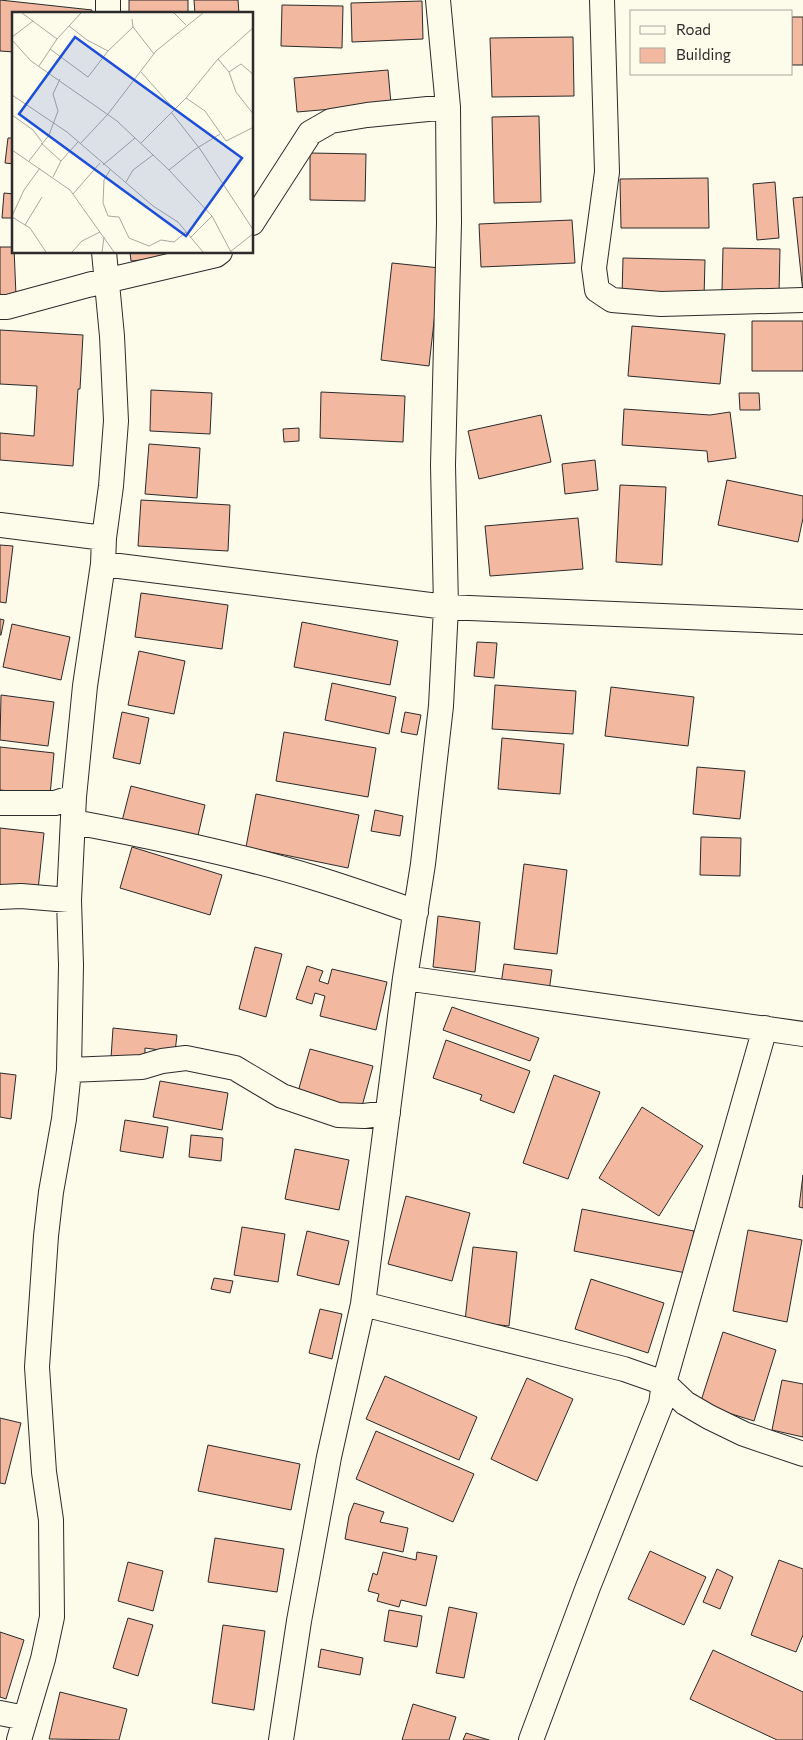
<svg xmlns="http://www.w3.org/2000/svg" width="803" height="1740" viewBox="0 0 803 1740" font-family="Commissioner,sans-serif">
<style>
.building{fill:#f2b8a0;stroke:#2b2b2b}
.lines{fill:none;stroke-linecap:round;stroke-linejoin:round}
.street-casing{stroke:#2b2b2b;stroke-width:26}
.street{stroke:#fdfbea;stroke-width:24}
.inset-road{fill:none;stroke:#a9a89e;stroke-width:1}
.view{fill:#1d4ed8;fill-opacity:0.15;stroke:#1d4ed8;stroke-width:2.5}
.inset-edge{fill:none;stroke:#2b2b2b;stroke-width:2.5}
</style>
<rect width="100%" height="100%" fill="#fdfbea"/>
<path class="building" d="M0,0L92,10L91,14H14V52L0,51Z
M129,0H188V14H129Z
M194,0H238L239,14H195Z
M422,1L423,39L352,42L351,3Z
M282,5L343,6L342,48L281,46Z
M792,17H803V65H792Z
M573,37L574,96L492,97L490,38Z
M388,70L391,104L297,112L294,78Z
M539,116L541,202L494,203L492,117Z
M8,138H14V164L5,163Z
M310,153L366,154L365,201L310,200Z
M708,178L709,228H621L620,179Z
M775,182L779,238L757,240L753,184Z
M4,193L14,194V218H2Z
M803,197V293L793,198Z
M572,220L575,263L481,267L479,224Z
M0,247H14L16,296H0Z
M723,248L780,249L779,293L722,290Z
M130,252H201L202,254L131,261Z
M623,258L705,260L704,298L622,296Z
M392,263L440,268L429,366L381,360Z
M752,321H803V371H752Z
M632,326L725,334L720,384L628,376Z
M0,330L83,335L80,389H78L73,466L0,460V433L34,436L37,386L0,384Z
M151,390L212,393L210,434L150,431Z
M321,392L405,396L403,442L320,438Z
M739,393H759L760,410H740Z
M624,409L710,415L730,412L736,458L708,462L707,451L622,445Z
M541,415L551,462L479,479L468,431Z
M299,428V441L284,442L283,429Z
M149,444L200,448L197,498L145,494Z
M595,460L598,490L565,494L562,464Z
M727,480L803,496V518L798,542L718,525Z
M620,485L666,487L662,565L616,562Z
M141,500L230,505L228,551L138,546Z
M578,518L583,569L490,576L485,526Z
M0,545L13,546L6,603L0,602Z
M141,593L228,605L222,649L135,637Z
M0,619L4,620L1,635H0Z
M302,622L398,641L390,685L294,667Z
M12,624L70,637L61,680L3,667Z
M477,642L497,643L494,678L474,676Z
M139,651L185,661L174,714L128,705Z
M332,683L396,697L389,734L325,720Z
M495,685L576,691L573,734L492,729Z
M611,687L694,697L688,746L605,736Z
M1,695L54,702L48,746L0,740Z
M122,712L149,718L140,764L113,758Z
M405,712L421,715L417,735L401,732Z
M284,732L376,748L368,797L276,781Z
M502,738L564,744L560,794L498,789Z
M0,747L54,753L50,795L0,790Z
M697,767L745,771L740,819L693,814Z
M131,786L205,805L196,844L121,825Z
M256,794L359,815L348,868L246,847Z
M375,810L403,816L400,836L371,831Z
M0,828L44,833L38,890L0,885Z
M701,837L741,838L740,876L700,875Z
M132,847L222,875L210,915L120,888Z
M524,864L567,870L557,954L514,949Z
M438,916L480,922L475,972L433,967Z
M255,947L282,954L266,1017L239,1009Z
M504,964L552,970L549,991L501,984Z
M307,966L323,971L319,981L328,984L332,969L387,982L376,1030L320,1016L325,996L315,993L312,1004L296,999Z
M452,1007L539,1038L530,1061L443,1030Z
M113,1028L177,1035L175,1052L145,1048V1059L111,1058Z
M446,1040L530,1071L514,1113L480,1100L482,1095L433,1078Z
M310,1049L373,1066L361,1110L298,1092Z
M0,1073L16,1075L11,1119L0,1117Z
M554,1075L600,1092L568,1179L523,1163Z
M160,1081L228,1093L222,1130L153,1117Z
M642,1107L703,1146L659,1216L599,1178Z
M125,1120L168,1127L163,1158L120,1151Z
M191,1135L223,1138L221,1161L189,1157Z
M295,1149L349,1160L339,1210L285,1199Z
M803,1175V1208L799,1207Z
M406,1196L470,1213L452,1281L388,1264Z
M582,1209L694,1231L686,1273L574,1251Z
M242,1227L285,1234L278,1282L234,1275Z
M748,1230L802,1240L787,1322L733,1311Z
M307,1231L349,1241L339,1285L297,1275Z
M473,1247L517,1252L509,1326L465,1321Z
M214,1278L233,1281L230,1293L211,1289Z
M591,1279L664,1303L648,1353L575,1329Z
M320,1309L342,1314L332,1359L309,1353Z
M723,1332L776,1350L754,1421L700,1404Z
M385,1376L477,1417L459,1460L366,1419Z
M527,1378L573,1399L537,1481L491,1459Z
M782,1380L803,1384V1437L772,1430Z
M0,1418L21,1423L5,1484L0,1483Z
M376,1431L474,1474L453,1522L356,1479Z
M208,1445L300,1464L291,1510L198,1491Z
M354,1503L384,1512L380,1522L408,1528L403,1552L345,1539L349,1516Z
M215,1538L284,1549L277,1592L208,1582Z
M650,1551L706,1577L684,1625L628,1599Z
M383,1552L416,1560L417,1552L437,1556L426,1606L401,1600L399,1607L377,1601L379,1594L368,1591L373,1573L377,1575Z
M779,1560L803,1569V1635L796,1652L751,1635Z
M128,1562L163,1571L153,1611L118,1601Z
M717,1569L733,1577L720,1609L703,1602Z
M449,1607L477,1613L464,1678L436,1673Z
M389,1610L422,1616L417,1647L384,1641Z
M128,1618L153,1625L138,1676L113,1668Z
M223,1625L265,1631L254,1710L212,1703Z
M0,1632L24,1640L6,1699L0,1697Z
M321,1649L363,1658L360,1675L318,1667Z
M713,1650L803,1692V1740H777L690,1699Z
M60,1692L127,1709L119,1740L49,1739Z
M413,1704L456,1717L449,1740H402Z
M466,1733L489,1740H463Z"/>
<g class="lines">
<defs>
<path id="street" d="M602,0L607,172L594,268L597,290L612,300L661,304L803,300
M108,14V0
M252,223L310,133L331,121L367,115L448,107
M0,307H7L88,285L216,255L220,252
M0,525L104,538
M103,564L446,607L803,622
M0,803H55L74,797
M74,822C154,837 237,854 315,878C348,888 382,900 416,912
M0,897L21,896L69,900
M405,978L803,1034
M69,1070L142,1067L162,1061L186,1058L235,1068L282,1096L338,1115L364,1116L388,1113
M363,1304L624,1369L664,1383L685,1403L709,1417L744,1434L803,1454
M0,1713L25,1718
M19,1740L43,1659L52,1617L51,1520L44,1472L37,1367L46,1236L51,1192L64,1119L69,1070L71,965L69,900L74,797L85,686L103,564L104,538L111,486L116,421L112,336L104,252
M281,1740L299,1621L329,1457L363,1304L405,978L423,864L441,706L446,607L443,465L449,223L448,107L438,0
M531,1740L588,1587L661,1404L664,1383L765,1028"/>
</defs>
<use href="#street" class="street-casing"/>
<use href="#street" class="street"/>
</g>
<g transform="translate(12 12)">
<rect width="241" height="241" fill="#fdfbea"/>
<path class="inset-road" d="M10,1L45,27M162,1L174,13M120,7L121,15L142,42M57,14L75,28L96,39M0,25L21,9M0,28L19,49L105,109L157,158L200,204L219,240M38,37L76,65L96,39L121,15M206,47L217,60L224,80L242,103M27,54L45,27L69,1M129,60L162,97M217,60L229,52L242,63M0,83L55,120L141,194L166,210L191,240M174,86L193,99L214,129L242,115M159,100L188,137L242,219M0,103L21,118L30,130M29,131L49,149M129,131L174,86L206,47L242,15M68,132L96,102L144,39L191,1M0,138L58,178L102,240M17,149L37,123L46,99L41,82L48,67M91,153L123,126M98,158L92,168L91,191L96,204L107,205L117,226L137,234L149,228L162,230L174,220M157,158L182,138L208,122M41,165L49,149L66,130M114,170L121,158L141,143M61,182L88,151M0,204L12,178L28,156M0,205L18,216L34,240M13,213L30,185M178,226L200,204M60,240L70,229L88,220M90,240L92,225M218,240L242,221"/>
<path class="view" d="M63,25L230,146L174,224L7,102Z"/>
<rect width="241" height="241" class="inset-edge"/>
</g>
<rect x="630" y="10" width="162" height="65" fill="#fdfbea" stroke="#a9a89e"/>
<rect x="640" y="26" width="25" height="8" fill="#fdfbea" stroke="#a9a89e"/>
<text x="676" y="35" font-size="15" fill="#2b2b2b">Road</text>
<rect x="640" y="48" width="25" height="15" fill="#f2b8a0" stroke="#a9a89e"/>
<text x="676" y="60" font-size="15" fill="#2b2b2b">Building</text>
</svg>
